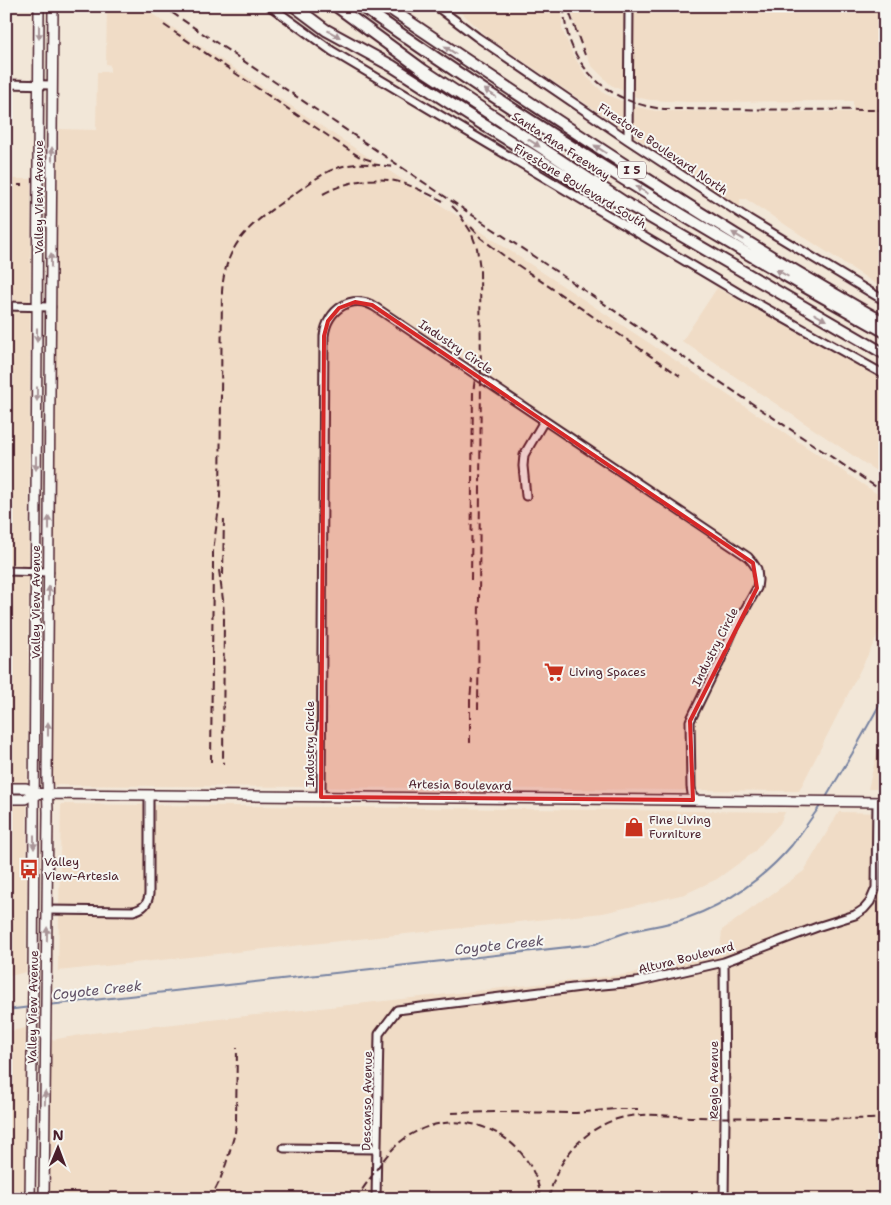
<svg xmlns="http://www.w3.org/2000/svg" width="891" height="1205" viewBox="0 0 891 1205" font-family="'Shantell Sans',sans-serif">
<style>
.built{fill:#f0dcc6}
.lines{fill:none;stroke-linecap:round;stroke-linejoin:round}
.stream{stroke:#7682a1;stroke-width:2}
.minor-casing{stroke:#4a1f2b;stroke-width:11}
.major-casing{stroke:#4a1f2b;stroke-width:12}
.highway-casing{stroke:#4a1f2b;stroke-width:14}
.minor{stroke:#f6f6f2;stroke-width:7}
.major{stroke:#f6f6f2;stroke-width:9}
.highway{stroke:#f6f6f2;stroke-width:10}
.rail{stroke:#4a1f2b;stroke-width:2;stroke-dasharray:8 4;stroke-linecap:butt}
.oneway{fill:#a99598}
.marked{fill:#d62828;fill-opacity:0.2;stroke:#d62828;stroke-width:4;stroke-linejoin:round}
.labels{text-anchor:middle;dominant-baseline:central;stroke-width:4;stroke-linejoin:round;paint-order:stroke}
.shield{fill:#f6f6f2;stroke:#7e6067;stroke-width:1}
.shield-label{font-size:11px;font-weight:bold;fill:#4a1f2b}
.street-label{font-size:12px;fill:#4a1f2b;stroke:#f6f6f2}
.poi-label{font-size:12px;fill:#4a1f2b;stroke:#f6f6f2;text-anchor:start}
.water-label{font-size:14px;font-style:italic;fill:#605166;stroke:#f6f6f2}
</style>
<rect width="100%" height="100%" fill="#f2e7d8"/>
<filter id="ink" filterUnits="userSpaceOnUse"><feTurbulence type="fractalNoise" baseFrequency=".02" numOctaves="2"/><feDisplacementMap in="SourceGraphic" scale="10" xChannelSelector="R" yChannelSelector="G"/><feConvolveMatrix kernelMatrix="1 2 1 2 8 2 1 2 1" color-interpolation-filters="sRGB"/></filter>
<g filter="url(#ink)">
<path class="built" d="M107,6H140L885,499V621L799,791L52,785L55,275L59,129L96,130L97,72H110V65L106,64Z
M455,6H562V29L573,55L587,77L605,94L637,107L656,111L853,112V101L688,102L650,100L636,97L611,85L591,65L581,42L573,18L572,6H885V290L746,199H740V208L486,36Z
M6,179H31L26,972L6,977Z
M717,288L885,381V477L682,341Z
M885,730V789H868L881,737Z
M61,804L785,812L780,823L753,853L717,879L685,894L603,913L58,971Z
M839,812L885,813V1199H50L51,1040L92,1033L630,974L720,950L722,930L804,871Z
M26,1028L25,1199H6V1032Z"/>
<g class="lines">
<path class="stream" d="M825,799L852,754L885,695
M48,1005L595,944C606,940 617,935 628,932C647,927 668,925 687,918C727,904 764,878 792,845C802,832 811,818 821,805
M6,1010L31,1007"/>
<defs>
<path id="minor" d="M270,6L332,51L742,295L885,375
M436,6L477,37L628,140L744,216L885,301
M6,84L52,85
M628,140L629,6
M6,306L51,307
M526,496L523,466L524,455L544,421
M6,571L49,572
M321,797L324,336C327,310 352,292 375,307L748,557L753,563L757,569L758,580L757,588L733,631L719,664L712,676L690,721L691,787L693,800
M47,910L133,911C143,909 148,904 149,894V795
M724,962L725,1118L724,1199
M284,1148L377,1149
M376,1199L379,1034L397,1010L581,987L636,982L724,962L820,926L855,915L864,909L870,902L876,888L877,802"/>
<path id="major" d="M6,788H26L34,793L48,794L885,802
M6,799H25L34,793
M30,1199L33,984L39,6
M44,1199L48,812L47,778L53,6"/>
<path id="highway" d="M294,6L326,30L392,66L484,125L600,197L616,201
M336,6L423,70L627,204L885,354
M361,6C529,125 705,232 885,332
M386,6C549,116 713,226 885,323"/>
</defs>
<use href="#minor" class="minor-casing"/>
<use href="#major" class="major-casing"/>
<use href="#highway" class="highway-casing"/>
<use href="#minor" class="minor"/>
<use href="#major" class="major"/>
<use href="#highway" class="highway"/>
<path class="rail" d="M162,6L885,493
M564,6C564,65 610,105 666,109L885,110
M570,14L585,55
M164,25L349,150L360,157L373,161
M6,185H22
M323,194C347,181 376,175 403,183C417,188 430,195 443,201
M452,206L458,212L471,232L477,248L480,269L481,378L478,709
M471,227L481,238L503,255L680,376
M219,570L223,600L224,616L223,764
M223,575L224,516
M471,580L473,392L476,373
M470,743V700L472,679
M211,762L213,566V551L220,500L222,292C225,240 255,221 294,194C311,182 327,169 348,165C364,162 378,165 394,167
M451,1113L500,1112L576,1113L615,1109H638
M208,1199L214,1192L220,1180L226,1164L235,1133L236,1121L237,1048
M355,1199C371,1179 384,1154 404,1139C458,1100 533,1133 541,1199
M549,1199C555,1162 581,1131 617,1119C642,1111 670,1117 696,1117C754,1118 812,1118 870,1119L885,1118"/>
</g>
<defs><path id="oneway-solid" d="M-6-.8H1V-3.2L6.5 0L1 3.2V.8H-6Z" transform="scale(1.25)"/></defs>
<g class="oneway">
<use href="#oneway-solid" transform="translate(39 32) rotate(90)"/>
<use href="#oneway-solid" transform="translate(334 34) rotate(29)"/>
<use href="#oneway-solid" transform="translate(450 50) rotate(-146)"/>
<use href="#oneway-solid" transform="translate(490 93) rotate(-147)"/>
<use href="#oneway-solid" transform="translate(534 143) rotate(33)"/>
<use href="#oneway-solid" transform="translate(600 149) rotate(-147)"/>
<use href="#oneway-solid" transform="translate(52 154) rotate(-90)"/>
<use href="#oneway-solid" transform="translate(642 190) rotate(-149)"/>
<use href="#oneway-solid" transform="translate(738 236) rotate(-149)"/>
<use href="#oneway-solid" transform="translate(51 260) rotate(-90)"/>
<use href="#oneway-solid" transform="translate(782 273) rotate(-150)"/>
<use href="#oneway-solid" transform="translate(820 317) rotate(30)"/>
<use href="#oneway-solid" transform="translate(37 335) rotate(90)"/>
<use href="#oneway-solid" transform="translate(37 394) rotate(90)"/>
<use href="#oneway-solid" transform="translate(36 463) rotate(90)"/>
<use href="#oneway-solid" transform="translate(49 523) rotate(-90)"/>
<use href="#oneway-solid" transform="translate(49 593) rotate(-90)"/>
<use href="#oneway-solid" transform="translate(48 729) rotate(-90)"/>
<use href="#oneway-solid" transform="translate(34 842) rotate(90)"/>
<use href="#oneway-solid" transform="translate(47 934) rotate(-89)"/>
<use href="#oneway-solid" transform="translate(45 1098) rotate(-89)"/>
</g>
</g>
<path class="marked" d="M355,302L372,305L753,563L757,588L690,721L693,800L321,797L324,336L328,321L339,308Z"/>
<defs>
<symbol id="supermarket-bare" viewBox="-9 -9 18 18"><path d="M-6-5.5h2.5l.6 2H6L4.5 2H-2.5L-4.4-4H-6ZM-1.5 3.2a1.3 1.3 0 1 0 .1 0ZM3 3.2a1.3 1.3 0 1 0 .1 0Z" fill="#c8321e" stroke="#f6f6f2" stroke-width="2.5" paint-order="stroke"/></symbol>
<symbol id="shop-bare" viewBox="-9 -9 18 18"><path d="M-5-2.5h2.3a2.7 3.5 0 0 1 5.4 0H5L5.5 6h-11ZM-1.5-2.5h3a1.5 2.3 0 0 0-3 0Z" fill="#c8321e" stroke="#f6f6f2" stroke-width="2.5" paint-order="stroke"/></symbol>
<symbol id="bus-bare" viewBox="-9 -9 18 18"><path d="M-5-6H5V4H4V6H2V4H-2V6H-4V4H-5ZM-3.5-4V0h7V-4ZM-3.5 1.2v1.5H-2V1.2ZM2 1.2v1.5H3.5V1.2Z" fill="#c8321e" stroke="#f6f6f2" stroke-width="2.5" paint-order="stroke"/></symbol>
</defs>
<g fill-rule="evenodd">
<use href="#supermarket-bare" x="540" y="658" width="28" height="28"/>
<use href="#shop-bare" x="620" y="813" width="28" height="28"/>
<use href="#bus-bare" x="15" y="855" width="28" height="28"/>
</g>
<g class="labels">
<rect class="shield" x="618" y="161.5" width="28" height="17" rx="4"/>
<g class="shield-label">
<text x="632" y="170">I 5</text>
</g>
<g class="street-label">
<text transform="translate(561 146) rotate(33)">Santa Ana Freeway</text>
<text transform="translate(663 149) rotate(34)">Firestone Boulevard North</text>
<text transform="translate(580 186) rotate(31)">Firestone Boulevard South</text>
<text transform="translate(39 197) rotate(-90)">Valley View Avenue</text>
<text transform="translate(456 347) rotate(34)">Industry Circle</text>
<text transform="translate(36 602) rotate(-90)">Valley View Avenue</text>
<text transform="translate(715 647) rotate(-63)">Industry Circle</text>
<text transform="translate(310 744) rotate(-90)">Industry Circle</text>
<text transform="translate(460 785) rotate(1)">Artesia Boulevard</text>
<text transform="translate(686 958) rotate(-14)">Altura Boulevard</text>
<text transform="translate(33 1007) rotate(-89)">Valley View Avenue</text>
<text transform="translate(714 1080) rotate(-90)">Regio Avenue</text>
<text transform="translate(367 1101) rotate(-89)">Descanso Avenue</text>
</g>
<g class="poi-label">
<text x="569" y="672">Living Spaces</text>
<text x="649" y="820">Fine Living<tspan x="649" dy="14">Furniture</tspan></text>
<text x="44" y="862">Valley<tspan x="44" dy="14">View-Artesia</tspan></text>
</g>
<g class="water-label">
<text transform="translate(499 945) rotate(-6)">Coyote Creek</text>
<text transform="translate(97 990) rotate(-6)">Coyote Creek</text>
</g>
</g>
<rect width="891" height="1205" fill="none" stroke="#f6f6f2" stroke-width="25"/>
<rect x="12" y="12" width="866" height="1180" fill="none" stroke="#4a1f2b" stroke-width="2" filter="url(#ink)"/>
<g transform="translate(58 1148) rotate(1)" stroke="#f6f6f2" stroke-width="4" paint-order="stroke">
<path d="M0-4L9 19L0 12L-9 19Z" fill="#4a1f2b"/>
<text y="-8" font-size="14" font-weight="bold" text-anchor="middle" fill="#4a1f2b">N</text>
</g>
</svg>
